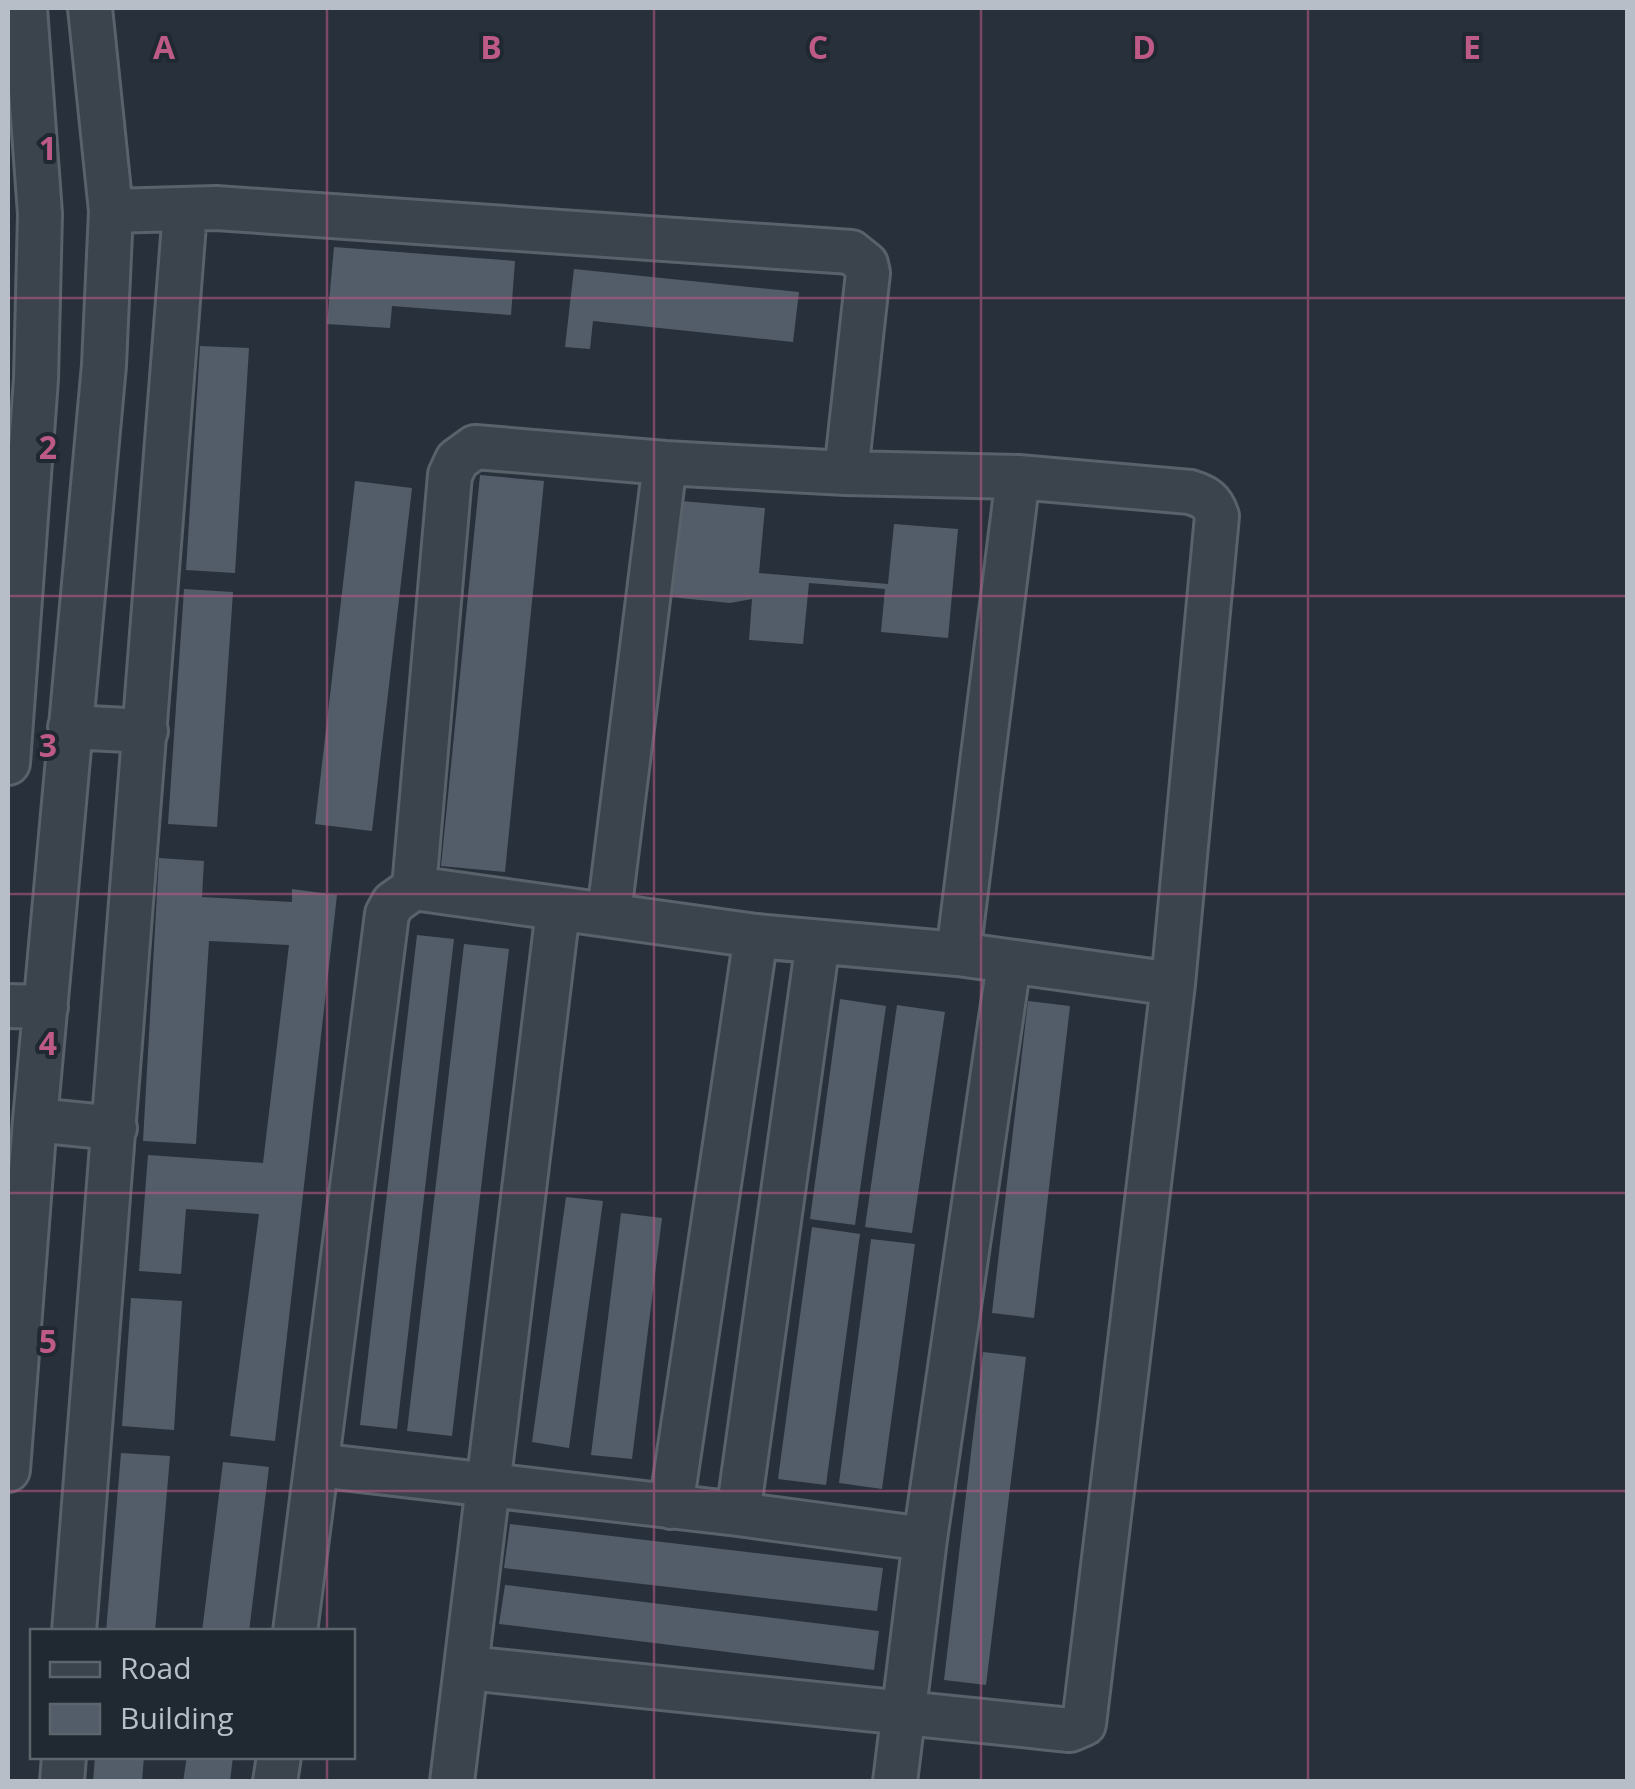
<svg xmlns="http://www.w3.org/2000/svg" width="1635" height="1789" viewBox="0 0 1635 1789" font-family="'Open Sans',sans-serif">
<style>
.building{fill:#535d69}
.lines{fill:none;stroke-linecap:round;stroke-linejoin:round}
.minor-casing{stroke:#59616a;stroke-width:48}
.minor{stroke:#3b434c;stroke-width:42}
.grid{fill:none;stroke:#be5a86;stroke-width:2.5;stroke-opacity:0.55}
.grid-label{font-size:32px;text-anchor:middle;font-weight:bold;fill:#be5a86;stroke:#202831;stroke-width:8;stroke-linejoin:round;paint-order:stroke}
</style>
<rect width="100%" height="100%" fill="#28313b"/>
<path class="building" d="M334,247L515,261L511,315L392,306L390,328L327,324Z
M574,269L799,292L793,342L593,321L590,349L565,347Z
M200,346L249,348L235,573L186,570Z
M480,475L544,481L505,872L441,866Z
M355,481L412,488L372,831L315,824Z
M669,500L765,508L759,573L888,584L894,524L958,529L948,638L881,632L885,589L809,583L803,644L749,640L752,599L730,603L660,596Z
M184,589L233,592L217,827L168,824Z
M159,858L204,861L202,897L292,902V889L337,895L275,1441L230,1436L259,1214L186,1209L181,1274L139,1271L148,1155L263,1163L289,945L209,941L196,1144L143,1141Z
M417,935L454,939L397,1429L360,1425Z
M464,944L509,949L452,1436L407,1431Z
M840,999L886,1006L855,1225L810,1219Z
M1028,1001L1070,1006L1034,1318L992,1313Z
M897,1005L945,1012L912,1233L865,1227Z
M566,1197L603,1201L569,1448L532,1442Z
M621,1213L662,1218L632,1459L591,1455Z
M812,1227L860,1234L826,1485L778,1479Z
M871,1239L915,1244L882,1489L839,1483Z
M131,1298L182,1301L174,1430L122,1426Z
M983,1352L1026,1357L986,1685L944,1680Z
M121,1453L170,1456L155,1632H106Z
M223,1462L269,1467L249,1632H202Z
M510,1524L883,1568L877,1611L504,1568Z
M505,1585L879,1631L874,1670L499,1624Z
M95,1756H144L142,1782H93Z
M187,1756H233L230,1782H183Z"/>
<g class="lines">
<defs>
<path id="minor" d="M111,211L216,208L851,252L866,264L868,273L846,473
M70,727L146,731
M8,763L36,379L40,214L25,8
M414,888L450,475L457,460L475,447L665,463L846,473L1018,477L1190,492C1206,497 1212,501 1217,516L1173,984L1084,1724L1070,1730L1050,1728L468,1668
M609,913L665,463
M958,954L1018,477
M8,1006L46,1007
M35,1120L115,1128
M317,1465L738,1514L925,1539
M8,1470L35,1120L104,365L111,211L90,8
M671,1507L756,936
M738,1514L818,942
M74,1632L185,211
M295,1632L387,914L393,903L414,888L756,936L958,954L1173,984
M62,1782L64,1756
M275,1782L279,1756
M452,1782L558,910
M895,1782L925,1539L1009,963"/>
</defs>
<use href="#minor" class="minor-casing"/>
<use href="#minor" class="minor"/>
</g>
<path class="grid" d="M327,8V1632M654,8V1782M981,8V1782M1308,8V1782M8,298H1628M8,596H1628M8,894H1628M8,1193H1628M8,1491H1628M327,1756V1782"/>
<g class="grid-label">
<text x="164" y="59">A</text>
<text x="491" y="59">B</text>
<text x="818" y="59">C</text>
<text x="1144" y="59">D</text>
<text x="1472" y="59">E</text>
<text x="48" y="160">1</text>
<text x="48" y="459">2</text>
<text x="48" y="757">3</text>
<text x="48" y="1055">4</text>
<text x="48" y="1353">5</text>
</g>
<rect width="1635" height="1789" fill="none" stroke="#b7bec7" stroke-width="20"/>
<rect x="30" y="1629" width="325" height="130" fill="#202831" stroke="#5c646d" stroke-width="2.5"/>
<rect x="50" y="1662" width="50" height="15" fill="#3b434c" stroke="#5c646d" stroke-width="2.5"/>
<text x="120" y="1679" font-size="30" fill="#b7bec7">Road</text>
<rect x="50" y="1704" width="50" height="30" fill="#535d69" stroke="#5c646d" stroke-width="2.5"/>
<text x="120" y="1729" font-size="30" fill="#b7bec7">Building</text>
</svg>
